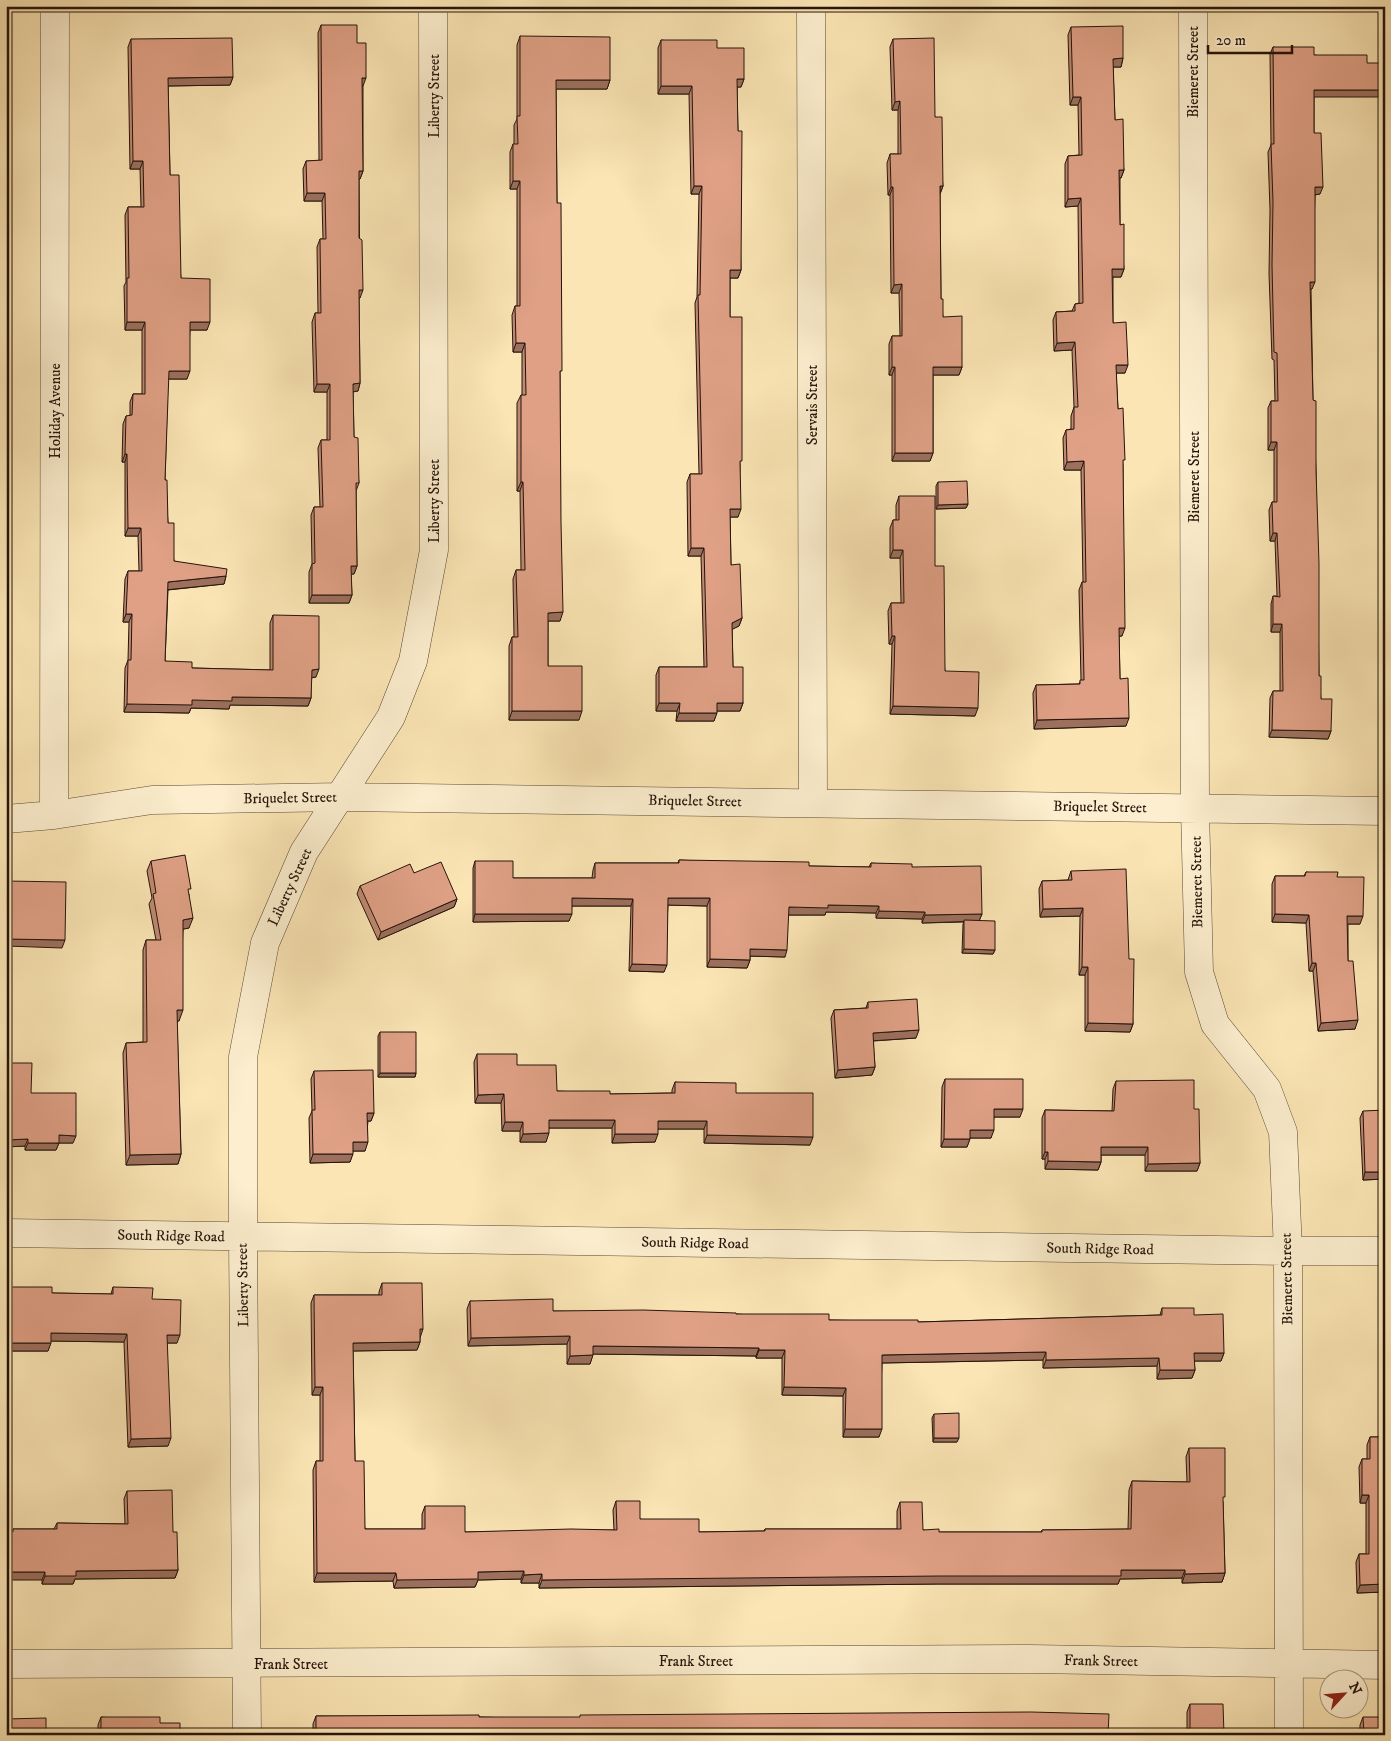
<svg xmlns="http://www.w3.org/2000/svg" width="1391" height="1741" viewBox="0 0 1391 1741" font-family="'IM FELL DW Pica',serif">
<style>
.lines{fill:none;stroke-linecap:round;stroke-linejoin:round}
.minor-casing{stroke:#5a4836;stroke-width:29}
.minor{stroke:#fceece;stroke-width:28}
.wall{fill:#c08a72;stroke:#25140c}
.shaded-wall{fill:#9c705d;stroke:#25140c}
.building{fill:#dfa085;stroke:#25140c}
.labels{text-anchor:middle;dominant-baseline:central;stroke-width:4.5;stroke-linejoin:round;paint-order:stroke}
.street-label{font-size:15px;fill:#25140c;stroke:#fceece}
</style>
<rect width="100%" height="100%" fill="#fbe5b4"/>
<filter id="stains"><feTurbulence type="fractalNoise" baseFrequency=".004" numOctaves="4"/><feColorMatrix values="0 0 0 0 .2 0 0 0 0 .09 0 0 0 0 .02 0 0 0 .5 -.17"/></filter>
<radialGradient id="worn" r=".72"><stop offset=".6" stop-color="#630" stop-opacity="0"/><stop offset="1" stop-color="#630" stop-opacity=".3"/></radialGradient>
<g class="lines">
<defs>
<path id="minor" d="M811,6L813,803
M1193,6L1195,808L1199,972L1215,1024L1267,1089L1283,1132L1288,1251L1289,1735
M54,815L55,6
M6,819L54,815L152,800L341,797L1385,811
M6,1233L1288,1251H1385
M6,1664L1031,1659L1385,1665
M247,1735L243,1237V1057L265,943L304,852L391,717L413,661L434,550L433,6"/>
</defs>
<use href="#minor" class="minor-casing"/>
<use href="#minor" class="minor"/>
</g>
<path class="wall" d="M321,25L357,43L363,86V171L360,179H359L360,298H359L360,383L358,391L353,392L354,437L359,483L356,491L357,566L354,574H351L352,595L349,603H309V572L312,564L311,515L314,507H320L318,448L321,440H327V392H314L312,322L315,313H318L317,247L320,239H323L322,201H304L303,169L306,161H319L318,33Z
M1071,27L1123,58L1121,67H1113L1115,120L1124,170L1121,178H1120V225L1124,269L1121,277H1113V323L1125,373H1116L1118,409L1123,466L1122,636H1119L1120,679L1126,726L1034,729L1033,693L1036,685L1079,684L1081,680L1079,590L1082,582H1083L1081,470H1064L1063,438L1066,430L1071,429V416L1074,407L1072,350L1054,351L1053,320L1056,312L1072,311L1075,304L1079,303L1078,206L1065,207V164L1068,156L1079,155L1078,105H1070L1068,35Z
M520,36L610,80L607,89H556L557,203L560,377V621H548V666L579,720H509V646L512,637H514L513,579L516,570H521L520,491H517V403L521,395H522V352H513L512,315L515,306H517V189H510V152L513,144H514V125L517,119V45Z
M131,39L233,77L230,85L168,86L170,175L181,278L207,330H190L187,379H168L165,480L168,523L174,561L226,576L224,584L168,590L165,661L192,668L270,670V623L273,615L316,677L311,678V698L308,706L230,705L229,709L191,708L189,713L124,712L125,668L128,660L129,622H123L125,579L128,571H139L138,536H125V462H122L123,424L126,416H130V402L133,394H142V330H125L124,286L126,282L125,215L128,207H141L140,169H130L128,47Z
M893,39L935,117L943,186L940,194L941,299L943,317L962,367L959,375H933V453L930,461H892V375H889V344L892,336H900L899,293H891L890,195H888L887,163L890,154H898V110H892L890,47Z
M661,40L717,48L744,79L741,87H737L741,270L738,278H730V317L740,466L738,517H730L731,565L742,618L739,626L732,629L733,667L743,703L740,711H717L714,721H676L677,711H656V675L659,667H704L701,556H688L687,482L690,474H699L695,303L697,297L699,194H691L689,94H658V48Z
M1273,47L1314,55L1367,63L1314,97V133L1320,194L1315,195L1312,289H1311L1313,400L1316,470L1319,676L1321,699L1331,731L1328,739L1269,737L1270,698L1273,691H1280V632H1271V604L1273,596H1277L1275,541H1270L1269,510L1272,502H1274V450H1268V408L1271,401H1275L1274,360L1272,359L1269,273L1270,210L1268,152L1271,145L1270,54Z
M938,482L968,504L966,508L936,509V486Z
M899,496L935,566L945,671L975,716L890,714L892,644H889L888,611L891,603H901L900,558H890V528L893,520H896V505Z
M679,860L809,866L869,867L871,863L912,867L982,914L979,921L995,950L993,954L962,953L963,924L964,922L922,923V919L876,918V913L826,912L825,915H788L785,957L750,956V960L747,968L707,967V906L668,905L664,972L629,971L631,906H572L569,921L473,922V868L475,861L513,878H592L593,870L595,863H678Z
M151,861L189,894V928L183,929L179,1021H177L181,1154L178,1164L126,1165L123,1053L126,1043L143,1042V950L146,940H156L149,904L152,898L147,871Z
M1071,871L1129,959L1133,1024L1130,1032L1085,1031V975H1079L1080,916L1040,917L1039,889L1042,881L1068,880Z
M1306,872L1337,877L1360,924H1348V961L1355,1029L1318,1031L1313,971H1309L1306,923L1272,922V884L1275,876H1304Z
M414,873L457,899L454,907L378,940L357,894L360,886Z
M868,1002L916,1038L873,1041L875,1067L872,1075L835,1078L831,1018L834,1010L866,1008Z
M380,1032L416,1073L415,1077H378V1036Z
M477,1054L517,1065L557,1091L610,1094L672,1093V1090L675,1082L736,1093L810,1145L704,1143V1129H658L655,1142L612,1143V1128H549L546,1142H520V1131H502L501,1103H475L474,1062Z
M6,1063L31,1093L73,1143H59L56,1150H25V1146L6,1147Z
M314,1071L374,1113L371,1121H368L365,1151H353L350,1162L310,1163L309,1118L312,1111L311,1079Z
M945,1079L1020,1117H994L991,1138H970L967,1147H941L942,1087Z
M1116,1081L1194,1109L1200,1163L1197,1171H1145V1155H1101V1162L1098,1170L1045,1169V1159H1042V1118L1045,1110L1112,1111L1113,1089Z
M1363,1111L1385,1179L1363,1180L1360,1118Z
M382,1283L420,1338V1342L417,1350L353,1351L355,1461L365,1529H422V1514L425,1506L465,1532L614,1530L613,1510L616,1501L640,1519L699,1532L764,1531L765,1529H897V1511L900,1502L923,1530L939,1532H1041L1042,1530L1128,1529L1129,1490L1132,1481L1187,1482L1186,1457L1189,1448L1223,1502L1225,1573L1222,1582L1182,1583V1578L1120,1579L1118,1584H937L539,1588V1583H521V1579L478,1580L475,1587L394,1588L393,1581L314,1582L313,1470L316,1461H320V1395H312L311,1303L314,1295H379V1292Z
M8,1287L52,1293L111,1294L113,1287L152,1299L177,1343H167L168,1446L128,1447L124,1342L51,1341L48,1351H6V1292Z
M470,1301L553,1311L736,1314L829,1320L918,1322L1160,1315L1162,1308L1194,1315L1224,1353L1221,1361H1194L1195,1370L1192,1378L1157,1379V1366L1043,1368V1360L882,1363L879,1437H843V1396L782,1395V1358H756V1356L593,1354L590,1364H567V1344L468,1346L467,1309Z
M934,1414L957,1442H933L932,1418Z
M1370,1437H1385V1592L1357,1593L1356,1562L1359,1554H1366V1503H1360L1359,1467L1362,1459H1367V1445Z
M127,1491L173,1532L178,1570L175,1578L75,1579L73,1584H42V1580L12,1532L13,1529H54L57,1523L125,1524L124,1499Z
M1190,1704L1224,1735H1181L1182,1730H1187V1712Z
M316,1716L479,1717L1108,1735H313V1724Z
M101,1717L160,1723L180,1735H98V1725Z
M1363,1717L1385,1735H1360V1725Z"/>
<path class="shaded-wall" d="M1123,58L1121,67H1110L1113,59Z
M233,77L230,85L165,86L168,78Z
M362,78H366L363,86H359Z
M737,79H744L741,87H734Z
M556,80H610L607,89H553Z
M661,86H692L689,94H658Z
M1314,90H1385V97H1311Z
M1073,97H1081L1078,105H1070Z
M900,101L898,110H892L895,102Z
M133,161H143L140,169H130Z
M1119,170H1124L1121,178H1116Z
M359,171H363L360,179H356Z
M513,181H520L517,189H510Z
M694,186H702L699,194H691Z
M940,186H943L940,194Z
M891,187H893L890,195H888Z
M1315,187H1323L1320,194L1312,195Z
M307,193H325L322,201H304Z
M1081,198L1078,206L1065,207L1068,199Z
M1112,269H1124L1121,277H1109Z
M730,270H741L738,278H728Z
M1310,282H1315L1312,289H1308Z
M902,284L899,293H891L894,285Z
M359,290H363L360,298H356Z
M127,322H145L142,330H125Z
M190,322H210L207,330H187Z
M1075,342L1072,350L1054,351L1057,343Z
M516,343H525L522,352H513Z
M1116,365H1128L1125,373H1113Z
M892,367H895L892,375H889Z
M933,367H962L959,375H930Z
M169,371H190L187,379H166Z
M360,383L358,391L350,392L353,384Z
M317,384H330L327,392H314Z
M1271,442H1277L1274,450H1268Z
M895,453H933L930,461H892Z
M125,454H127L125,462H122Z
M1084,461L1081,470H1064L1067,462Z
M521,482H523L520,491H517Z
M968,504L966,508L936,509L938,505Z
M730,509H741L738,517H727Z
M128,528H141L138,536H125Z
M1273,533H1277L1275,541H1270Z
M691,548H704L701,556H688Z
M893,550H903L900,558H890Z
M351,566H357L354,574H348Z
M226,576L224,584L165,590L168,582Z
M312,595H352L349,603H309Z
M563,612L560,621H545L548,613Z
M126,614H132L129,622H123Z
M742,618L739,626L729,631L732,623Z
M1273,624H1282L1280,632H1271Z
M1119,628H1125L1122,636H1116Z
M892,636H895L892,644H889Z
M319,669L316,677L309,678L312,670Z
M232,697L311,698L308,706L230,705L229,709L191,708L189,713L124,712L127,704Z
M659,703H680L677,711H656Z
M717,703H743L740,711H714Z
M893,706L978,708L975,716L890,714Z
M512,711H582L579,720H509Z
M679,713H717L714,721H676Z
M1129,718L1126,726L1034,729L1037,720Z
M1272,730L1331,731L1328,739L1269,737Z
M572,898L633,899L631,906H569Z
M668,898H710L707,906L665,905Z
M457,899L454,907L378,940L381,932Z
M828,905L879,906L876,913L826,912L825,915H786L789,907Z
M1083,908L1080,916L1040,917L1043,909Z
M879,911L925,912L922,919L876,918Z
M475,914H572L569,921L473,922Z
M982,914L979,921L922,923L925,915Z
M1275,914L1309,915L1306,923L1272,922Z
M1347,916H1363L1360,924H1345Z
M193,918L189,928L179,930L183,920Z
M6,939L65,940L62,948L6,946Z
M750,949L787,950L785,957L747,956Z
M964,949L995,950L993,954L962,953Z
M710,959L750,960L747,968L707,967Z
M1312,963H1316L1313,971H1309Z
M632,964L667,965L664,972L629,971Z
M1082,967H1088L1085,975H1079Z
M177,1010H183L179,1021H173Z
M1358,1020L1355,1029L1318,1031L1321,1023Z
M1088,1023L1133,1024L1130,1032L1085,1031Z
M919,1030L916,1038L870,1041L873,1033Z
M875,1067L872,1075L835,1078L838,1070Z
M380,1073H416L415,1077H378Z
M504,1094L501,1103H475L478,1095Z
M994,1109H1023L1020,1117H991Z
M367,1113H374L371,1121H364Z
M549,1120H615L612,1128H546Z
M658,1121H707L704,1129H655Z
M505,1122H523L520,1131H502Z
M970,1130H994L991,1138H967Z
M549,1133L546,1142H520L523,1134Z
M615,1134H658L655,1142L612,1143Z
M59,1135L76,1136L73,1143H56Z
M707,1135L813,1137L810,1145L704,1143Z
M28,1139L25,1146L6,1147V1140Z
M944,1139H970L967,1147H941Z
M353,1142H368L365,1151H350Z
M28,1143H59L56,1150H25Z
M1101,1147H1148L1145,1155H1098Z
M1045,1152H1048L1045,1159H1042Z
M181,1154L178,1164L126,1165L130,1155Z
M313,1154H353L350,1162L310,1163Z
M1048,1161L1101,1162L1098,1170L1045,1169Z
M1200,1163L1197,1171H1145L1148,1164Z
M1365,1172H1385V1179L1363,1180Z
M420,1329H423L420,1338H417Z
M51,1333L127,1334L124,1342L48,1341Z
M167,1335H180L177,1343H164Z
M570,1336L567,1344L468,1346L471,1338Z
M420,1342L417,1350L350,1351L353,1343Z
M6,1343H51L48,1351H6Z
M593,1346L759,1348L756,1356L590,1354Z
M759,1350H785L782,1358H756Z
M1046,1352L1043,1360L879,1363L882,1355Z
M1194,1353H1224L1221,1361H1191Z
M593,1355L590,1364H567L570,1356Z
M1159,1358L1157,1366L1043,1368L1046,1360Z
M1160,1370H1195L1192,1378L1157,1379Z
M315,1387H323L320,1395H312Z
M784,1387L846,1388L843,1396L782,1395Z
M845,1429H882L879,1437H843Z
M171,1438L168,1446L128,1447L131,1439Z
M934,1438H959L957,1442H933Z
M1362,1495H1369L1366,1503H1360Z
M178,1570L175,1578L75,1579L73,1584H42L45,1576L76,1571Z
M1121,1570H1185L1182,1578L1120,1579L1118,1584H937L539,1588L542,1580Z
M524,1571L521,1579L478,1580L475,1587L394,1588L397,1580L478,1572Z
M6,1572H45L42,1580H6Z
M317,1573H396L393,1581L314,1582Z
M1225,1573L1222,1582L1182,1583L1185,1574Z
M542,1574L539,1583H521L524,1575Z
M1385,1584V1592L1357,1593L1360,1585Z"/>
<path class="building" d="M321,25H357V43H366V78H362L363,171H359V238L362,240L363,290H359L360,383L353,384L354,437L358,438L359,483H356L357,566H351L352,595H312V564L315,563L314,507H323L321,440H330V384H317L315,313H321L320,239H326L325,193H307L306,161L322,160Z
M1123,26V58L1113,59L1115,120L1123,119L1124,170H1119L1120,225L1124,224V269H1112L1113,323L1126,322L1128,365H1116L1118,409L1123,408L1125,460H1123L1125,628H1119L1120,679L1128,678L1129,718L1037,720L1036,685L1080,684V680H1084L1082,582H1086L1084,461L1067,462L1066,430L1074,429V407H1078L1075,342L1057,343L1056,312L1075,311V304L1083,303L1081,198L1068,199V156L1082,155L1081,97H1073L1071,27Z
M520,36L610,37V80H556L557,203H561L562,371H560L561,522L563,612L548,613V666H582V711H512V637H518L516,570H525L523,482H521V395H526L525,343H516L515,306H520V181H513V144H518L517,116H520Z
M232,38L233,77L168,78L170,175H179L181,278L210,279V322H190V371H169L165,480H167L168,523H174V561L227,569L226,576L168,582L165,661L192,662V668L273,670V615L319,616V669L312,670L311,698L232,697V701L192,700V705L127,704L128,660H131L132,614H126L128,571H142L141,528H128L127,454H125L126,416L132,415L133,394H145V322H127V278H129L128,207H144L143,161H133L131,39Z
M934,38L935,117H942L943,186H940L941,299H943V317L962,316V367H933V453H895V367H892V336H902V284L894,285L893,187H891L890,154H901L900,101L895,102L893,39Z
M661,40H717V48H744V79H737L738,131H742L741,270H730V317H742V461H740L741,509H730L731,565L740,564L742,618L732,623L733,667H743V703H717V713H679L680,703H659V667H707L704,548H691L690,474H702L698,295H700L702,186H694L692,86H661Z
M1273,47H1314V55H1367V63H1385V90H1314V133H1321L1323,187H1315V282H1310L1313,400L1316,401V470L1319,563V676H1321V699H1332L1331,731L1272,730L1273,691H1283L1282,624H1273V596L1280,597L1277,533H1273L1272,502H1277V442H1271V401H1278L1277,353L1274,352L1272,265L1273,202L1271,144H1274Z
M967,481L968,504L938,505V482Z
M899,496H935V566H944L945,671L979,672L978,708L893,706L895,636H892L891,603H904L903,550H893V520H899Z
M185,855L191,889H188L193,918L183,920V1010H177L181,1154L130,1155L126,1043L147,1042L146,940H161L153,894L156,893L151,861Z
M679,860L809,862V866L871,867V863L912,864V867L981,866L982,914L925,915V912L879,911V906L828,905V908L789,907L787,950L750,949V960L710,959V898H668L667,965L632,964L633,899L572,898V914H475V861H513V878H595V863H679Z
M441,862L457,899L381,932L360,886L410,864L414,873Z
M1126,869L1129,959H1134L1133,1024L1088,1023V967H1082L1083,908L1043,909L1042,881L1072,880L1071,871Z
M1306,872H1338L1337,877H1364L1363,916H1347L1348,961H1353L1358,1020L1321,1023L1316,963H1312L1309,915L1275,914V876H1305Z
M6,881L66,882L65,940L6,939Z
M964,920L995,921V950L964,949Z
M917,999L919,1030L873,1033L875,1067L838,1070L834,1010L868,1008V1002Z
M380,1032H416V1073H380Z
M477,1054H517V1065H556L557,1091H610V1094L675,1093V1082L736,1083V1093H813V1137L707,1135V1121H658V1134H615V1120H549V1133L523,1134V1122H505L504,1094L478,1095Z
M6,1063H32L31,1093H76V1136L59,1135V1143H28V1139L6,1140Z
M373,1070L374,1113H367L368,1142H353V1154H313L312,1110H315L314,1071Z
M945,1079H1023V1109H994V1130H970V1139H944Z
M1194,1080V1109H1199L1200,1163L1148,1164V1147H1101V1162L1048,1161V1152H1045V1110L1114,1111L1116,1081Z
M1385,1110V1172H1365L1363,1111Z
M382,1283H422L423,1329H420V1342L353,1343L355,1461H364L365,1529H425V1506H465V1532L571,1529L617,1530L616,1501H640V1519H699V1532L765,1531V1529H901L900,1502H922L923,1530L939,1529V1532H1042V1530L1131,1529L1132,1481L1190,1482L1189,1448H1225V1497H1223L1225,1573L1185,1574V1570H1121V1576H940L542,1580V1574L524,1575V1571L478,1572V1579L397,1580L396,1573H317L316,1461H323V1387H315L314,1295H382Z
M8,1287H52V1293L113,1294V1287L153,1288L152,1299L181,1300L180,1335H167L171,1438L131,1439L127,1334L51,1333V1343H6V1304L8,1305Z
M553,1299V1311L643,1310L736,1313V1314H829V1320H918V1322L1162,1315V1308H1194V1315L1223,1314L1224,1353H1194L1195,1370H1160L1159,1358L1046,1360V1352L882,1355V1429H845L846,1388L784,1387L785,1350H759V1348L593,1346V1355L570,1356V1336L471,1338L470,1301Z
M959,1413V1438H934V1414Z
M1370,1437H1385V1584L1360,1585L1359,1554H1369V1495H1362V1459H1370Z
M172,1490L173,1532H177L178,1570L76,1571V1576H45V1572H6V1532H13V1529H57V1523L128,1524L127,1491Z
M1190,1704H1223L1224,1735H1182V1730H1190Z
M1031,1712L1109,1714L1108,1735H316V1716L479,1715V1717H580V1715Z
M101,1717H160V1723H180V1735H101Z
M1363,1717H1385V1735H1364Z
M46,1718V1735H6V1719Z"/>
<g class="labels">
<g class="street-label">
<text transform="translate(1193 72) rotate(-90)">Biemeret Street</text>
<text transform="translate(434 96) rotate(-90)">Liberty Street</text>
<text transform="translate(812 405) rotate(-90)">Servais Street</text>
<text transform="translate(55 411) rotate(-90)">Holiday Avenue</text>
<text transform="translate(1194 477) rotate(-90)">Biemeret Street</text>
<text transform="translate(434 501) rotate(-90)">Liberty Street</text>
<text transform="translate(290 798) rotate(-1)">Briquelet Street</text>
<text transform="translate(695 801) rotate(1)">Briquelet Street</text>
<text transform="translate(1100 807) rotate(1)">Briquelet Street</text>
<text transform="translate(1197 882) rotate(-91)">Biemeret Street</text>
<text transform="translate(290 887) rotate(-65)">Liberty Street</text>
<text transform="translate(171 1236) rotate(1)">South Ridge Road</text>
<text transform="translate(695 1243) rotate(1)">South Ridge Road</text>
<text transform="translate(1100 1249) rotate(1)">South Ridge Road</text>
<text transform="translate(1287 1279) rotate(-91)">Biemeret Street</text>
<text transform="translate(243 1285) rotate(-91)">Liberty Street</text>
<text x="696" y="1661">Frank Street</text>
<text transform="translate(1101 1661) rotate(1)">Frank Street</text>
<text x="291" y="1664">Frank Street</text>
</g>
</g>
<rect width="1391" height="1741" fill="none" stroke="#fbe5b4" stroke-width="25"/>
<rect x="8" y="8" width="1376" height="1726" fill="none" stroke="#25140c" stroke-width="2.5"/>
<rect x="12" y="12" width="1366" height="1716" fill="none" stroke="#25140c"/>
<g transform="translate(1344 1694) rotate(64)"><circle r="24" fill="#fceece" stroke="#a69780"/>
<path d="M0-4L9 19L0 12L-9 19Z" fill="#8f2418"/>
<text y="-8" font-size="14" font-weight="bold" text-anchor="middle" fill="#25140c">N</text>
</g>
<path d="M1208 45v8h84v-8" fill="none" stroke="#25140c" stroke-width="2.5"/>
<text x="1216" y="45" font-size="15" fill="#25140c" stroke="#fceece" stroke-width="4" paint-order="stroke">20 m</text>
<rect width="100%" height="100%" filter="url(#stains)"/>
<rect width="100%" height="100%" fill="url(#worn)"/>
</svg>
